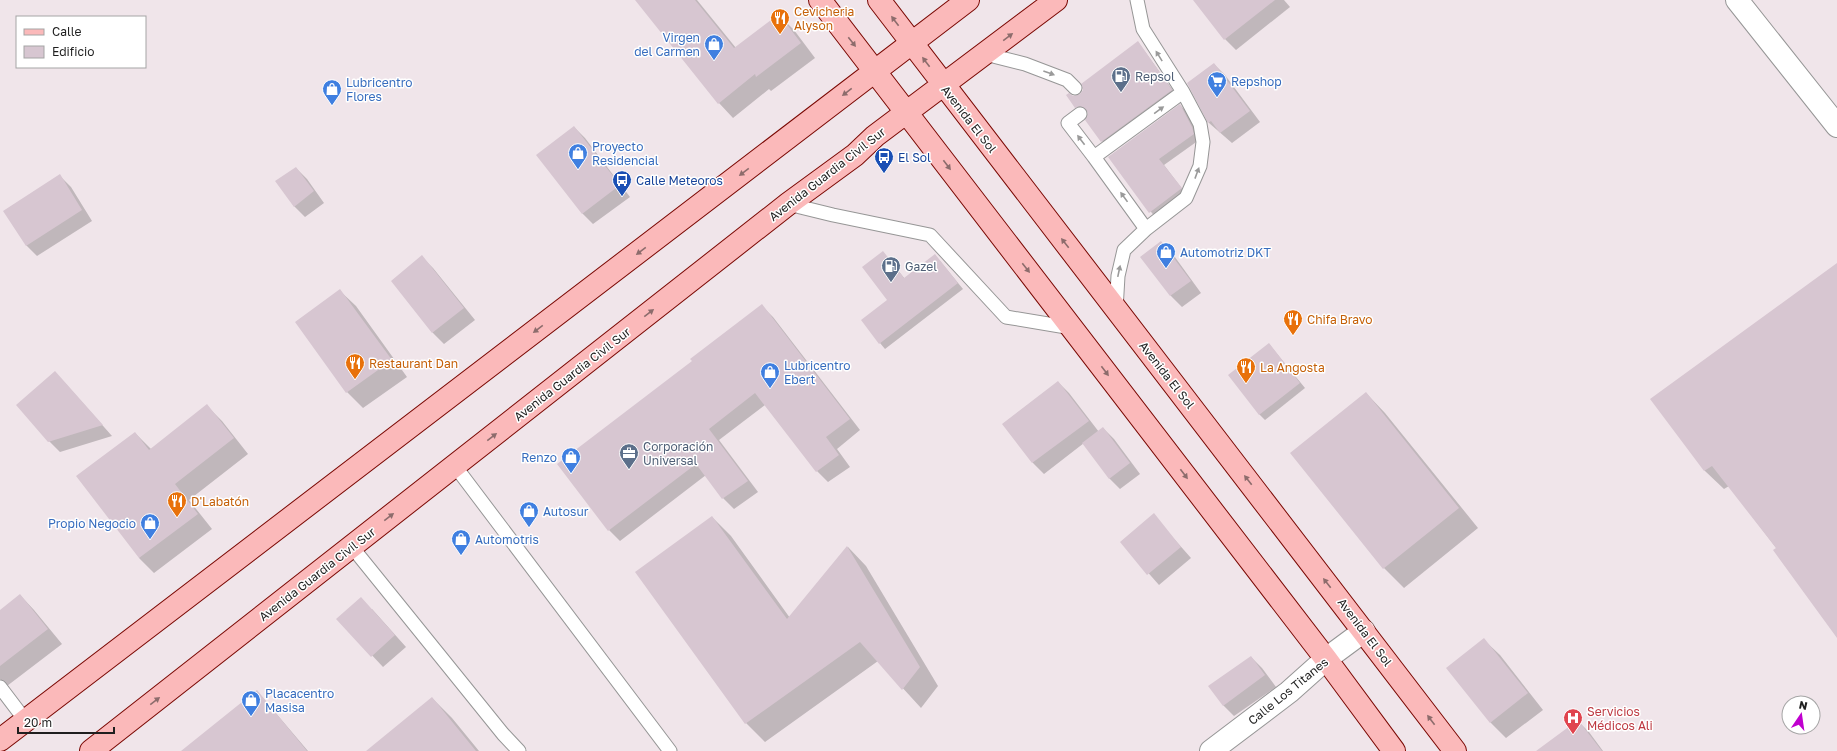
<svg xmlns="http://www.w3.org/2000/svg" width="1837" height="751" viewBox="0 0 1837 751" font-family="'Golos Text',sans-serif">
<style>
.shadow{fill:#0003}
.building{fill:#d7c6d1}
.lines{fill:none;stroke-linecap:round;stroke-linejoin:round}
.service-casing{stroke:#969696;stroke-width:15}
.minor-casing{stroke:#969696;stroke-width:24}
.secondary-casing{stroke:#7a0803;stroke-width:24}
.service{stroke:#fff;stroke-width:13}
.minor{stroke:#fff;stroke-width:22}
.secondary{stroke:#fbb9ba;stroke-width:22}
.oneway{fill:#8d6c6c}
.oneway2{fill:#9a9a9a}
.labels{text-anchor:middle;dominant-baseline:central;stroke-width:3;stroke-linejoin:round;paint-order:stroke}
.food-label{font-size:12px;fill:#c56008;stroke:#fff;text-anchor:start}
.shop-label{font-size:12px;fill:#366cbe;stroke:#fff;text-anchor:start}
.service-label{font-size:12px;fill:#4e5e75;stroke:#fff;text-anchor:start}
.street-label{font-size:12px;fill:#1f1f1f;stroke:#fff}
.transit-label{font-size:12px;fill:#164399;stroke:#fff;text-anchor:start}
.health-label{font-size:12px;fill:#be3a42;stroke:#fff;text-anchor:start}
</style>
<rect width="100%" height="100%" fill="#f0e5ea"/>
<path class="shadow" d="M655,0H697L736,48L779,15L794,30L815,58L771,91L769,89L733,118L719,103L644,9Z
M1194,0H1284L1290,7L1236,50L1225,39Z
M1138,42L1177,96L1107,147L1102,141L1089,112L1086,111L1082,112L1076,107L1073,97L1081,95Z
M1214,64L1225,75L1260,122L1232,143L1209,123L1188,83Z
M1180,105L1186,111L1197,133L1199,140L1164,165L1186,194L1155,217L1109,157Z
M574,127L585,138L630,197L593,224L582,213Z
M296,168L307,179L324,203L305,217L294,206Z
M60,176L71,187L92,221L37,256L26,245Z
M1161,242L1172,253L1201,293L1182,307L1171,296L1141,257Z
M883,252L905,279L940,261L963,289L885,349L880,343L889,300Z
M422,257L433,268L475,320L444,344L433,333L392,281Z
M1837,264V637L1777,549L1729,486L1724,489L1705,471L1652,399Z
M340,291L356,306L407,377L363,408L347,392L296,322Z
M762,306L773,317L860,430L837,449L850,467L828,482L817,471L765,405L719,440L758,492L734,509L723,498L706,475L620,541L609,530L693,361Z
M1269,344L1305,388L1265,420L1259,414Z
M1058,382L1069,393L1099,432L1103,428L1114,439L1140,474L1120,489L1109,478L1084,443L1044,474L1033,463L1003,424Z
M65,383L112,436L60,452L49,441Z
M1366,393L1385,413L1478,528L1404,588L1384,568Z
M207,406L222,421L248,454L189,500L212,529L154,573L139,558L135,433L152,450Z
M1153,515L1191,558L1159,585L1121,542Z
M712,517L731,536L790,618L848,547L866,566L938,686L921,708L878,661L765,742L746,723Z
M20,595L34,610L62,644L7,686L0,679V611Z
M372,609L406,647L383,667L338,619Z
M1484,640L1500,655L1543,710L1506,738L1491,723L1448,668Z
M1251,657L1262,668L1276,687L1234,716L1223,705Z
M257,691L308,751H189Z
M432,698L452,718L479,751H376Z
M1578,721L1589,732L1603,751H1538Z"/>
<path class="building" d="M635,0H695L734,48L779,14L801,43L756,77L755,74L718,104Z
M1193,0H1275L1224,40Z
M1138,41L1172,90L1101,142L1085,120L1088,113L1086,109L1079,106L1075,108L1066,95L1069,93L1073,96L1080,94L1083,90L1081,84Z
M1214,63L1250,111L1220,133L1211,121L1208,123L1187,83Z
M1180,104L1192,127L1194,134L1159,159L1182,188L1149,213L1108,157Z
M574,126L620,185L582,214L536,155Z
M296,167L314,191L294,207L275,181Z
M60,174L82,210L26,246L3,211Z
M1161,241L1191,281L1170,296L1140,257Z
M883,251L904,278L935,254L958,283L879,344L861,320L887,300L862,267Z
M422,255L464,308L432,333L391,281Z
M1837,263V638L1773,550L1776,548L1712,466L1704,471L1650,399Z
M340,289L392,360L346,393L295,322Z
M762,304L850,419L826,437L839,455L816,472L755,393L709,429L748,481L722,499L696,464L608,531L557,464L692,361L690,359Z
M1269,343L1300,383L1259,415L1228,375Z
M55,371L103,425L48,442L16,405Z
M1058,381L1089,421L1032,463L1002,424Z
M1366,392L1459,508L1383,569L1290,453Z
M207,404L234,438L175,484L198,514L139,558L76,476L135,432L149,450Z
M1103,427L1130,463L1109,479L1082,443Z
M1154,513L1181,547L1147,575L1120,542Z
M712,516L787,619L847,546L920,667L902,690L860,642L745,724L635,572Z
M20,594L48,629L0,666V610Z
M361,597L395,635L371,657L336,619Z
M1484,638L1528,693L1490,723L1446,668Z
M1251,656L1265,675L1223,706L1208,686Z
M257,690L307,751H181Z
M432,697L476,751H366Z
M1578,720L1602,751H1536Z"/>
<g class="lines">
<defs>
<path id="service" d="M985,54L1025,64L1067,80L1075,88
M1080,114L1068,123L1094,157
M788,204L833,215L930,235L1006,317L1072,328
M1146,229L1094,157L1183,92
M1116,310L1118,276L1124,250L1146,229L1186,198L1200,166L1203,142L1200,124L1183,92L1143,29L1137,0
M455,466L670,751
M352,547L503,734L519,751
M0,687L25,720"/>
<path id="minor" d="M1737,0L1837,126
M1211,751L1289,692L1326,659L1364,631"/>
<path id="secondary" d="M820,0L1326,659L1394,751
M879,0L1455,751
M0,740L968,0
M91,751L788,204L855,155L875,136L1056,0"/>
</defs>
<use href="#service" class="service-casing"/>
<use href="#minor" class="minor-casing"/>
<use href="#secondary" class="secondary-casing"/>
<use href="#service" class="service"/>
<use href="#minor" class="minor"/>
<use href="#secondary" class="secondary"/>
</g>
<defs><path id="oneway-solid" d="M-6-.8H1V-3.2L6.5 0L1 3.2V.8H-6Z"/></defs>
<g class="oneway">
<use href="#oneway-solid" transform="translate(895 21) rotate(-127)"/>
<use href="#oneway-solid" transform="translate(1008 37) rotate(-37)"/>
<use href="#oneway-solid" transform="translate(852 42) rotate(52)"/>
<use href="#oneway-solid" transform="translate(926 62) rotate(-127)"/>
<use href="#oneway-solid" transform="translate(847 92) rotate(142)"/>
<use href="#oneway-solid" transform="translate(947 165) rotate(53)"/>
<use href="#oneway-solid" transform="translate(744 172) rotate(143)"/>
<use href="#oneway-solid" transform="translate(1065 243) rotate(-128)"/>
<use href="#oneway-solid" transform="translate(641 251) rotate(143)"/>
<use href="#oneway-solid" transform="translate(1026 268) rotate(52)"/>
<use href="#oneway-solid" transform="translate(649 313) rotate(-38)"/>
<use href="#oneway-solid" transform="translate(538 329) rotate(143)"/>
<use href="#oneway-solid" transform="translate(1105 371) rotate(53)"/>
<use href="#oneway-solid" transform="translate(492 437) rotate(-38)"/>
<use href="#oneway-solid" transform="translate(1184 474) rotate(53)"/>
<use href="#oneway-solid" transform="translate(1248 480) rotate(-128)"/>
<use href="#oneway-solid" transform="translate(389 517) rotate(-38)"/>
<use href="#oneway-solid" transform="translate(1327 583) rotate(-128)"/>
<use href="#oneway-solid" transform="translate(155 701) rotate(-38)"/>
<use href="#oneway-solid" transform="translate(1431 720) rotate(-127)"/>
</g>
<g class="oneway2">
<use href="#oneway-solid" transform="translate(1159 56) rotate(-122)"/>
<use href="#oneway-solid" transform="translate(1049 73) rotate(20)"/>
<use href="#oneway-solid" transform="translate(1159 110) rotate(-36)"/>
<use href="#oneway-solid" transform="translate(1081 140) rotate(-127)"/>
<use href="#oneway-solid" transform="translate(1197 173) rotate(-70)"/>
<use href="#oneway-solid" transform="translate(1124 197) rotate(-126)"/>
<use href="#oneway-solid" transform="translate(1119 271) rotate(-78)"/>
</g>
<defs>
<symbol id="restaurant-pin" viewBox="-11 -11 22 30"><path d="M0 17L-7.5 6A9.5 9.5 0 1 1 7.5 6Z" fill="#e8710a" stroke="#fff"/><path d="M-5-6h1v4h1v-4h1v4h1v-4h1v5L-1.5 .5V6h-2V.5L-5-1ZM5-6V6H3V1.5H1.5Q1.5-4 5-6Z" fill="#fff"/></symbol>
<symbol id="shop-pin" viewBox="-11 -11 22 30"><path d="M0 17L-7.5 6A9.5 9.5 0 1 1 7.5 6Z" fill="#3f7fe0" stroke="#fff"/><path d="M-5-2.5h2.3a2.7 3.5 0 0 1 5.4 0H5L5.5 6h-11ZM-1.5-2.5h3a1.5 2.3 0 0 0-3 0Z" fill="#fff"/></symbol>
<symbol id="fuel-pin" viewBox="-11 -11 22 30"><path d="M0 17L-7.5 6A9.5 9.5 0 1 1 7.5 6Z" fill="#5c6f8a" stroke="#fff"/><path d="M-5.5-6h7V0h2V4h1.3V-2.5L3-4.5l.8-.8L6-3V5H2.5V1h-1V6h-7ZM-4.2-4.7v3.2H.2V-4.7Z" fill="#fff"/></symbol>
<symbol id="supermarket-pin" viewBox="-11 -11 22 30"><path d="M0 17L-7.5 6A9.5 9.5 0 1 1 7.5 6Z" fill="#3f7fe0" stroke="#fff"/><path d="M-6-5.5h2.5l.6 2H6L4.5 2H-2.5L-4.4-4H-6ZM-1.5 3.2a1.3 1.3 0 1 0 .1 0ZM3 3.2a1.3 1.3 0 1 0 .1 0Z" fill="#fff"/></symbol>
<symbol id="bus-pin" viewBox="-11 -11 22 30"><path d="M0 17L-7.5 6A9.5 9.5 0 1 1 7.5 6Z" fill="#1a4fb4" stroke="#fff"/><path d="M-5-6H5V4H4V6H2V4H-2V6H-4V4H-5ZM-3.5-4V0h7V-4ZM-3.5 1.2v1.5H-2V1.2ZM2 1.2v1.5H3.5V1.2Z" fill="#fff"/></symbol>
<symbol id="office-pin" viewBox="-11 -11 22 30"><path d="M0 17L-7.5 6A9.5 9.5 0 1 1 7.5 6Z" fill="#5c6f8a" stroke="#fff"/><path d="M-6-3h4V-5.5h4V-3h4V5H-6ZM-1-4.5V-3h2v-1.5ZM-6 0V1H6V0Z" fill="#fff"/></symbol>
<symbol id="hospital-pin" viewBox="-11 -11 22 30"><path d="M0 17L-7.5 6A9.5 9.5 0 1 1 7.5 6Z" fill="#e0444e" stroke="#fff"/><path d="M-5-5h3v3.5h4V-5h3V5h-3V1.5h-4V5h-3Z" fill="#fff"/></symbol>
</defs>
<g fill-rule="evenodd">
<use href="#restaurant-pin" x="769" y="7" width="22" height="30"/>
<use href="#shop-pin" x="703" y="33" width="22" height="30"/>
<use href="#fuel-pin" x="1110" y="65" width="22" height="30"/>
<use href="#supermarket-pin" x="1206" y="70" width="22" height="30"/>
<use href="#shop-pin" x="321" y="78" width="22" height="30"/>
<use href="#shop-pin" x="567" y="142" width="22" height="30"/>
<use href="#bus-pin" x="873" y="146" width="22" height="30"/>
<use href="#bus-pin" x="611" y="169" width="22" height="30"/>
<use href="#shop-pin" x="1155" y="241" width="22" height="30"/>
<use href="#fuel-pin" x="880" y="255" width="22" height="30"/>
<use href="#restaurant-pin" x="1282" y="308" width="22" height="30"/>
<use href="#restaurant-pin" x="344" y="352" width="22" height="30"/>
<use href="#restaurant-pin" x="1235" y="356" width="22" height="30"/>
<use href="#shop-pin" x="759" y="361" width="22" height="30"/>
<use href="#office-pin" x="618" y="442" width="22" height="30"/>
<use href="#shop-pin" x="560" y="446" width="22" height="30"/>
<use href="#restaurant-pin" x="166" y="490" width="22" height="30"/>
<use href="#shop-pin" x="518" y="500" width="22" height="30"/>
<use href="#shop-pin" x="139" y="512" width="22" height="30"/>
<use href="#shop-pin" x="450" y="528" width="22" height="30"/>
<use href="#shop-pin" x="240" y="689" width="22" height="30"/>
<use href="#hospital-pin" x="1562" y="707" width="22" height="30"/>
</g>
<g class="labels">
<g class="food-label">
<text x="794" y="11">Cevicheria<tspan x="794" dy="14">Alyson</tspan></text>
<text x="1307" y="319">Chifa Bravo</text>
<text x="369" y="363">Restaurant Dan</text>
<text x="1260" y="367">La Angosta</text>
<text x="191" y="501">D'Labatón</text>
</g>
<g class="shop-label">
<text x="700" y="37" text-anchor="end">Virgen<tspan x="700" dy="14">del Carmen</tspan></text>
<text x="1231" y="81">Repshop</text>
<text x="346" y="82">Lubricentro<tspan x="346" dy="14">Flores</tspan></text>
<text x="592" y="146">Proyecto<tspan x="592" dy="14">Residencial</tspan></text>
<text x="1180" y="252">Automotriz DKT</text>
<text x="784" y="365">Lubricentro<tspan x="784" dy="14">Ebert</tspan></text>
<text x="557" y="457" text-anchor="end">Renzo</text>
<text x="543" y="511">Autosur</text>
<text x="136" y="523" text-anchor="end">Propio Negocio</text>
<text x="475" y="539">Automotris</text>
<text x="265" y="693">Placacentro<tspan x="265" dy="14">Masisa</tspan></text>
</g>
<g class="service-label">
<text x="1135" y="76">Repsol</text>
<text x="905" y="266">Gazel</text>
<text x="643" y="446">Corporación<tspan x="643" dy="14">Universal</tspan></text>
</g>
<g class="street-label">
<text transform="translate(969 119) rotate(52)">Avenida El Sol</text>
<text transform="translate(827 174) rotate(-38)">Avenida Guardia Civil Sur</text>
<text transform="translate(572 374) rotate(-38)">Avenida Guardia Civil Sur</text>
<text transform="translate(1167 375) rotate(52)">Avenida El Sol</text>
<text transform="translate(317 574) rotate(-38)">Avenida Guardia Civil Sur</text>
<text transform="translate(1365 632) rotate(53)">Avenida El Sol</text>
<text transform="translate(1288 691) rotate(-39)">Calle Los Titanes</text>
</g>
<g class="transit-label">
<text x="898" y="157">El Sol</text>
<text x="636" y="180">Calle Meteoros</text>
</g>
<g class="health-label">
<text x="1587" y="711">Servicios<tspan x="1587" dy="14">Médicos Ali</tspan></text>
</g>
</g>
<rect x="16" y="16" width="130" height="52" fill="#ffffff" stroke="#a5a5a5"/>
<rect x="24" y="29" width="20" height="6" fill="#fbb9ba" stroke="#a5a5a5"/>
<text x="52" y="36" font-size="12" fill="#1f1f1f">Calle</text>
<rect x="24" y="46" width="20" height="12" fill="#d7c6d1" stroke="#a5a5a5"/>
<text x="52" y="56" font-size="12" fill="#1f1f1f">Edificio</text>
<g transform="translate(1801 715) rotate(13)"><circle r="19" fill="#ffffff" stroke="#a5a5a5"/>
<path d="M0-3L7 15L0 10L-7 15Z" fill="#c000cf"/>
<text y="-6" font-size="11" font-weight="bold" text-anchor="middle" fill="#1f1f1f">N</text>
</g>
<path d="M18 727v6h96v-6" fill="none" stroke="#1f1f1f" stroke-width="2"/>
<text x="24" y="727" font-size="12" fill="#1f1f1f" stroke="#ffffff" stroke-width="3" paint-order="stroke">20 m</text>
</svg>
